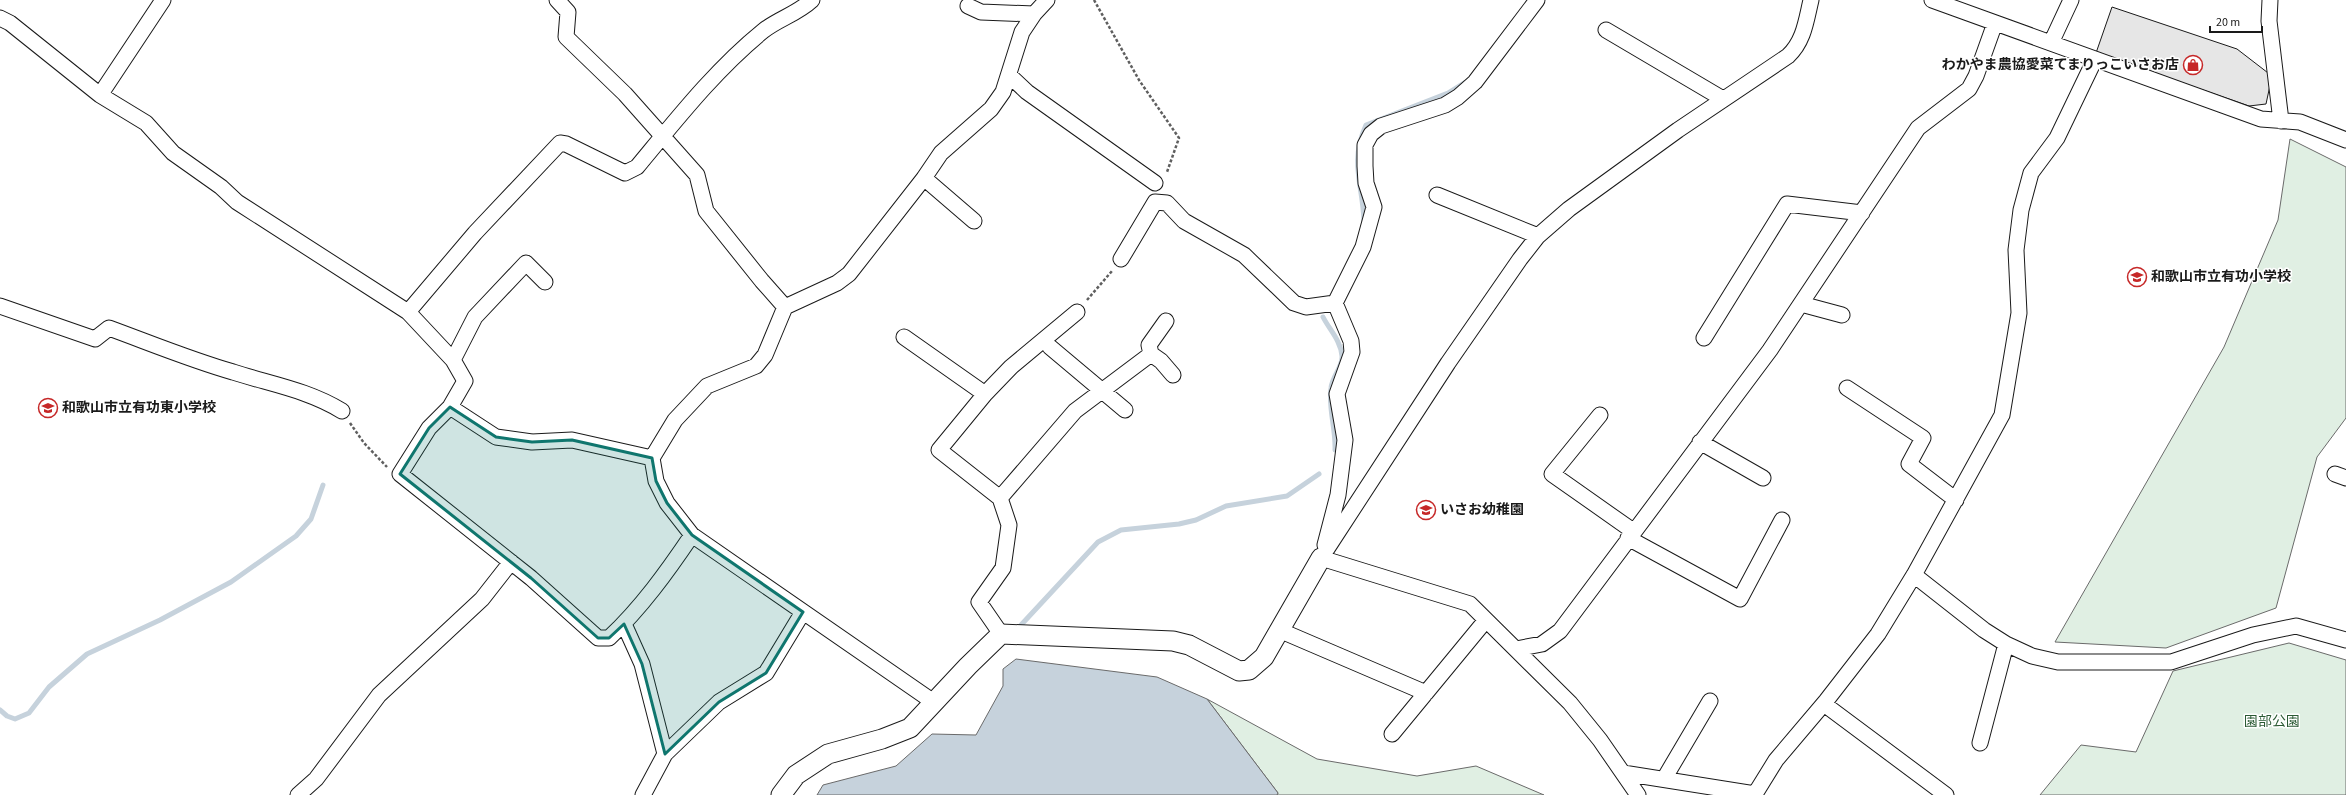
<svg xmlns="http://www.w3.org/2000/svg" width="2346" height="795" viewBox="0 0 2346 795" font-family="'Source Sans 3','Noto Sans JP',sans-serif">
<style>
.green{fill:#e0efe3;stroke:#6a6a6a}
.water{fill:#c6d2dc;stroke:#6a6a6a}
.lines{fill:none;stroke-linecap:round;stroke-linejoin:round}
.stream{stroke:#c6d2dc;stroke-width:5}
.building{fill:#e6e6e6;stroke:#1a1a1a}
.minor-casing{stroke:#1a1a1a;stroke-width:17}
.tertiary-casing{stroke:#1a1a1a;stroke-width:21}
.path{stroke:#5f5f5f;stroke-width:2.5;stroke-dasharray:3 2;stroke-linecap:butt}
.minor{stroke:#fff;stroke-width:15}
.tertiary{stroke:#fff;stroke-width:19}
.marked{fill:#0f766e;fill-opacity:0.2;stroke:#0f766e;stroke-width:3;stroke-linejoin:round}
.labels{text-anchor:middle;dominant-baseline:central;stroke-width:3;stroke-linejoin:round;paint-order:stroke}
.poi-label{font-size:14px;font-weight:bold;fill:#1a1a1a;stroke:#fff;text-anchor:start}
.park-label{font-size:14px;fill:#2b5a34;stroke:#fff}
</style>
<rect width="100%" height="100%" fill="#fff"/>
<path class="green" d="M2290,139L2346,167V418L2317,457L2276,608L2166,648L2055,642L2224,347L2278,220Z
M2289,643L2346,660V795H2040L2081,745L2136,752L2173,671Z
M1207,699L1317,759L1417,776L1476,766L1544,795H1277L1278,793Z"/>
<path class="water" d="M1016,659L1157,677L1207,699L1278,793L1277,795H817L823,785L896,766L932,734L976,735L1003,686V669Z"/>
<g class="lines">
<path class="stream" d="M1364,222C1363,184 1349,163 1366,125L1448,93L1464,83
M1323,317C1329,329 1341,341 1342,356C1343,366 1332,377 1331,388C1328,408 1336,429 1335,450
M1021,625L1098,542L1121,530L1179,524L1196,520L1226,506L1287,496L1319,474
M0,710L7,716L15,719L29,713L49,687L87,654L160,620L231,582L296,536L311,519L323,485"/>
</g>
<path class="building" d="M2112,7L2237,49L2272,76L2266,104L2249,106L2096,53Z"/>
<g class="lines">
<defs>
<path id="minor" d="M557,0L568,12L566,37L625,94L697,175L706,211L762,281L785,307
M1932,0L2261,119L2300,122L2346,140
M2270,0L2269,21L2281,121
M968,6L981,12L1034,14
M0,18L10,23L100,95L146,123L173,153L221,187L237,202L408,312L453,360L465,381L450,407L429,428L400,474L531,578L598,638H609C641,608 667,572 692,535
M1606,30L1723,99
M2051,43L2071,0
M1009,75L1027,92L1155,183
M100,95L163,0
M924,178L974,221
M1437,195L1538,236
M1121,259L1155,202L1167,203L1184,221L1244,255L1294,303L1306,307L1335,303
M1801,304L1842,315
M0,306L95,339L109,328C150,343 191,360 233,372C270,384 308,390 342,411
M408,312L475,233L560,143L566,144L625,173L637,167C676,120 716,69 763,31C778,19 797,14 812,0
M1166,321L1149,345L1151,354L1161,361L1173,375
M904,337L985,394
M1704,338L1787,204L1862,213
M1050,347L1125,410
M453,360L475,317L526,263L545,282
M1847,388L1923,438L1909,464L1956,500
M450,407L496,437L532,442L572,440L652,458
M1600,415L1552,474L1633,531
M1700,442L1763,478
M2335,474L2346,478
M1000,498L1075,411L1151,354
M1628,538L1740,599L1782,520
M1325,545L1338,495L1345,440L1337,394L1352,352L1351,341L1335,303L1363,247L1374,207L1366,183L1365,166V145L1371,134L1381,126L1445,105L1458,97L1475,82L1537,0
M1321,558L1448,363L1520,259L1538,236L1569,209L1678,130L1788,56C1804,41 1806,21 1811,0
M1321,558L1470,604L1570,703L1600,740L1638,795
M1914,575L1984,630L2006,644L2032,656L2058,662H2171L2253,635L2296,626L2346,640
M624,624L642,664L665,754
M1279,630L1426,693
M1001,634L979,602L1003,568L1009,525L1000,498L939,450L985,394L1011,367L1077,312
M1516,649L1542,644L1560,631L1770,350L1918,128L1969,89L1976,76L1995,23
M935,703L692,535L667,503L656,481L652,458L675,420L707,386L756,366L765,355L785,307L837,283L849,274L924,178L941,153L991,109L1003,92L1022,32L1034,14L1047,0
M1824,704L1946,795
M1392,734L1486,620
M1980,743L2006,644
M1623,773L1755,794L1776,760L1826,701L1878,634L1914,575L2002,415L2019,313L2016,250L2021,210L2031,173L2057,138L2095,59
M1664,779L1710,701
M298,795L316,779L379,695L482,599L511,562
M643,795L665,754L719,702L766,673L803,612"/>
<path id="tertiary" d="M781,795L796,775L828,754L882,739L910,728L968,666L1001,634L1173,641L1189,645L1239,671L1249,670L1264,657L1321,558"/>
</defs>
<use href="#minor" class="minor-casing"/>
<use href="#tertiary" class="tertiary-casing"/>
<path class="path" d="M1094,0L1139,80L1179,138L1167,172
M1087,300L1112,271
M350,423L364,443L387,467"/>
<use href="#minor" class="minor"/>
<use href="#tertiary" class="tertiary"/>
</g>
<path class="marked" d="M450,407L496,437L532,442L572,440L652,458L656,481L667,503L692,535L803,612L766,673L719,702L665,754L642,664L624,624L609,638H598L531,578L400,474L429,428Z"/>
<defs>
<symbol id="shop-ring" viewBox="-11 -11 22 22"><circle r="9.5" fill="#fff" stroke="#c62828" stroke-width="1.5"/><path d="M-5-2.5h2.3a2.7 3.5 0 0 1 5.4 0H5L5.5 6h-11ZM-1.5-2.5h3a1.5 2.3 0 0 0-3 0Z" fill="#c62828"/></symbol>
<symbol id="school-ring" viewBox="-11 -11 22 22"><circle r="9.5" fill="#fff" stroke="#c62828" stroke-width="1.5"/><path d="M0-5L7-2L0 1L-7-2ZM-4 1L0 2.5L4 1V4Q0 6-4 4Z" fill="#c62828"/></symbol>
</defs>
<g fill-rule="evenodd">
<use href="#shop-ring" x="2182" y="54" width="22" height="22"/>
<use href="#school-ring" x="2126" y="266" width="22" height="22"/>
<use href="#school-ring" x="37" y="397" width="22" height="22"/>
<use href="#school-ring" x="1415" y="499" width="22" height="22"/>
</g>
<g class="labels">
<g class="poi-label">
<text x="2179" y="65" text-anchor="end">わかやま農協愛菜てまりっこいさお店</text>
<text x="2151" y="277">和歌山市立有功小学校</text>
<text x="62" y="408">和歌山市立有功東小学校</text>
<text x="1440" y="510">いさお幼稚園</text>
</g>
<g class="park-label">
<text x="2272" y="722">園部公園</text>
</g>
</g>
<path d="M2210 26v6h52v-6" fill="none" stroke="#1a1a1a" stroke-width="2"/>
<text x="2216" y="26" font-size="12" fill="#1a1a1a" stroke="#ffffff" stroke-width="3" paint-order="stroke">20 m</text>
</svg>
